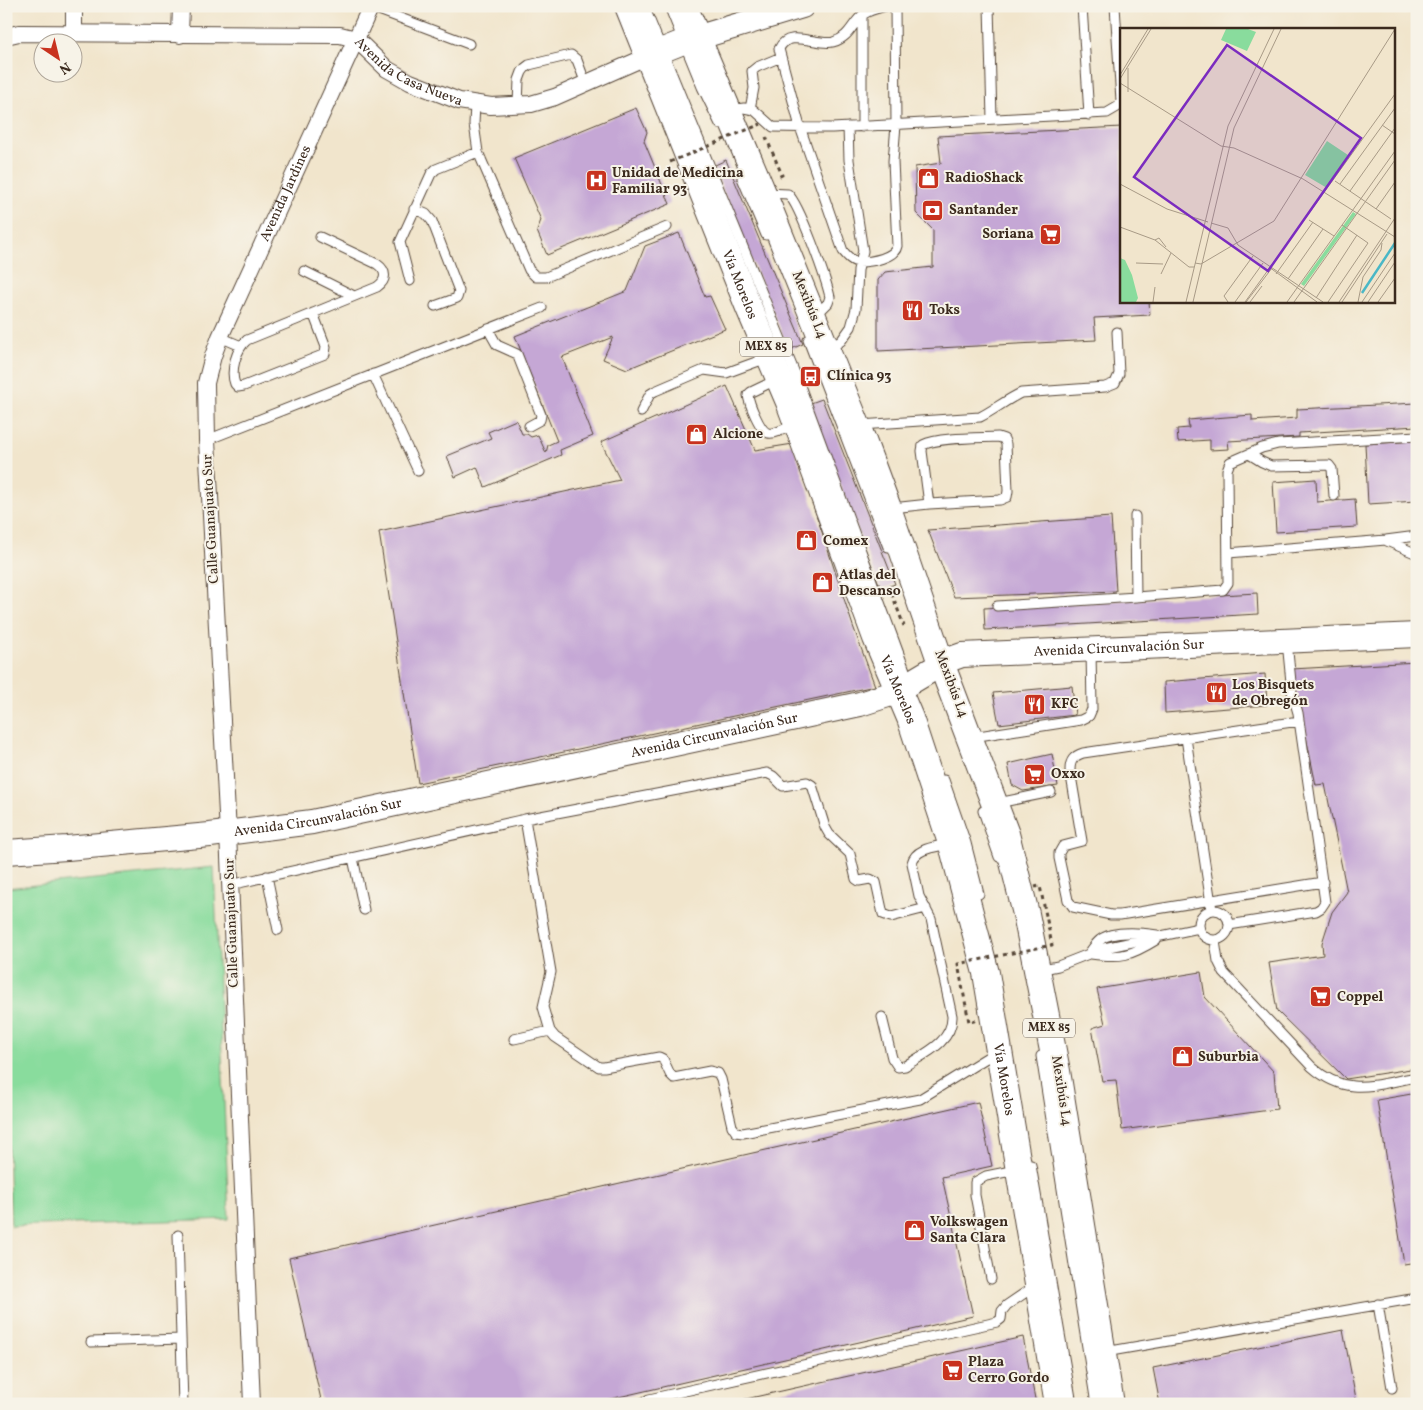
<svg xmlns="http://www.w3.org/2000/svg" width="1423" height="1410" viewBox="0 0 1423 1410" font-family="Vollkorn,serif">
<style>
.green{fill:#89dc9d;stroke:#62835e}
.building{fill:#c5a7d5}
.lines{fill:none;stroke-linecap:round;stroke-linejoin:round}
.lane-casing{stroke:#564638;stroke-width:11}
.street-casing{stroke:#564638;stroke-width:18}
.secondary-casing{stroke:#564638;stroke-width:26}
.primary-casing{stroke:#564638;stroke-width:28}
.path{stroke:#564638;stroke-width:3;stroke-dasharray:4 4;stroke-linecap:butt}
.lane{stroke:#fff;stroke-width:9}
.street{stroke:#fff;stroke-width:16}
.secondary{stroke:#fff;stroke-width:24}
.primary{stroke:#fff;stroke-width:26}
.path-bridge{stroke:#564638;stroke-width:3;stroke-dasharray:4 4;stroke-linecap:butt}
.labels{text-anchor:middle;dominant-baseline:central;stroke-width:4;stroke-linejoin:round;paint-order:stroke}
.shield{fill:#f7f3e8;stroke:#73665b;stroke-width:1}
.shield-label{font-size:12px;font-weight:bold;fill:#3b2a1e}
.street-label{font-size:14px;fill:#3b2a1e;stroke:#f7f3e8}
.poi-label{font-size:14px;font-weight:bold;fill:#3b2a1e;stroke:#f7f3e8;text-anchor:start}
.inset-river{fill:none;stroke:#4ab7c6;stroke-width:2.5}
.inset-road{fill:none;stroke:#a89a86;stroke-width:1}
.view{fill:#7b2cbf;fill-opacity:0.15;stroke:#7b2cbf;stroke-width:2.5}
.inset-edge{fill:none;stroke:#3b2a1e;stroke-width:2.5}
</style>
<rect width="100%" height="100%" fill="#f7f3e8"/>
<filter id="ink" filterUnits="userSpaceOnUse"><feTurbulence type="fractalNoise" baseFrequency=".02" numOctaves="2"/><feDisplacementMap in="SourceGraphic" scale="10" xChannelSelector="R" yChannelSelector="G"/><feConvolveMatrix kernelMatrix="1 2 1 2 8 2 1 2 1" color-interpolation-filters="sRGB"/></filter>
<filter id="wash" filterUnits="userSpaceOnUse"><feTurbulence type="fractalNoise" baseFrequency=".0096" numOctaves="4" result="noise"/><feDisplacementMap in="SourceGraphic" scale="20" xChannelSelector="R" yChannelSelector="G"/><feGaussianBlur stdDeviation="1.12" result="paint"/><feColorMatrix in="noise" values="0 0 0 0 0 0 0 0 0 0 0 0 0 0 0 0 0 1.4 0 .05"/><feComposite in="paint" operator="in"/></filter>
<g filter="url(#wash)">
<rect width="100%" height="100%" fill="#f1e5cc"/>
<path class="green" d="M214,867L229,1219L11,1226L6,1092V888Z"/>
<g id="blocks">
<path class="building" d="M636,108L647,132L644,141L670,204L547,255L537,231L541,220L514,158Z
M1122,127V301H1149L1150,315L1094,318L1096,340L878,351V280L885,272L933,267V230L916,213L915,167L941,163L938,136Z
M726,160L803,344L789,350L713,166Z
M679,233L705,297L710,296L725,329L627,369L603,359L613,337L562,357L593,436L560,450L561,455L485,487L477,467L455,477L447,456L491,438L488,432L516,420L522,434H527L531,437L538,435L546,453L548,445L557,441L515,336L627,291L645,246Z
M727,386L755,450L793,444L853,626L875,686L418,783L379,532L620,480L601,442Z
M822,399L895,584L881,589L808,404Z
M1417,403V426L1299,433V437L1228,441L1229,449L1210,450V440L1178,442L1177,429L1189,428L1188,420L1252,415V421L1297,418V409Z
M1417,441V501L1368,504L1365,444Z
M1316,479L1317,502L1355,499L1357,527L1276,532L1273,482Z
M1111,517L1116,591L954,597L928,530Z
M1257,593L1258,614L985,630L984,608Z
M1417,662V1068L1346,1079L1277,1011L1269,963L1323,955L1322,943L1332,912L1347,892L1325,784L1316,785L1292,669Z
M1265,674L1267,705L1165,713L1164,682Z
M1072,686L1075,715L999,724L993,693Z
M1052,754L1058,786L1023,791L1012,785L1008,764Z
M1201,972L1205,997L1274,1072L1277,1109L1122,1130L1116,1080L1102,1081L1092,1028L1105,1024L1097,989Z
M1417,1093V1262L1404,1264L1377,1100Z
M978,1102L992,1166L942,1177L973,1316L588,1404H322L289,1258Z
M1343,1330L1357,1404H1160L1153,1368Z
M1023,1337L1036,1404H728V1403Z"/>
</g>
</g>
<g filter="url(#ink)">
<use href="#blocks" fill-opacity="0" stroke="#564638" stroke-width="1"/>
<g class="lines">
<defs>
<path id="lane" d="M644,6L799,383L909,681
M669,6L702,87L720,124
M886,6C879,8 870,10 864,14C852,22 851,37 833,42C817,46 788,28 779,49L800,127L843,251C847,256 852,262 859,262C871,262 895,258 897,246L893,161L896,125L895,6
M989,6L992,119
M1082,6L1089,115
M371,7L469,44
M862,16V127
M475,105L474,124L478,152L529,270L536,277H546L667,227
M518,105L519,80L522,72L525,68L529,65L571,55L577,60L586,84
M750,109L754,88L752,71L757,67L781,57
M730,110L744,108L754,110L773,127L832,128L1107,113L1119,106L1121,101L1115,6
M742,178L766,235
M766,193L788,194C800,205 826,279 830,297L828,303L816,315
M414,209L426,214L432,221L459,291L457,298L435,306
M304,271L354,296
M410,281L400,242L431,174L436,169L478,152
M313,313L326,347L325,354L244,386L238,387L235,384C230,371 236,349 247,340L377,287C387,280 387,271 377,264L320,237
M488,329L497,345L517,354L541,415L540,420L529,426
M220,337L241,346
M808,340L888,547
M829,348L841,341L851,327L856,309L858,270L863,251L849,160L848,127
M373,374L418,471
M776,380L751,392L748,395C749,403 760,431 768,433C775,435 788,427 794,424
M641,412L650,394L655,391L704,370L726,373L767,358
M860,425L980,417C994,410 1006,400 1021,393L1105,387L1115,383L1119,374L1117,332
M998,437L1004,439L1006,444L1008,491L1007,497L1000,500L929,504L922,451L923,445C939,437 980,438 998,437Z
M207,440L542,308
M1249,454L1262,462L1271,466L1329,465L1332,469L1334,496
M892,508L929,504
M1135,516L1136,597
M1387,541L1417,554
M1228,553L1386,540L1417,536
M997,606L1136,597L1223,590L1228,583L1227,470L1230,462L1262,448L1278,444L1417,436
M1299,721L1083,753C1074,756 1070,760 1070,770L1082,841L1063,846L1059,853V858L1068,900L1073,907L1111,915H1120L1323,882
M972,737L1081,720L1089,716L1092,709L1091,650
M1186,738L1212,910
M944,780L966,843L979,894
M998,803L1051,792
M983,811L999,857
M525,819L551,972L543,1007L550,1031L555,1037L599,1067H604L659,1057L663,1059L670,1074L674,1078L710,1071L718,1073L721,1079L732,1126L736,1132L743,1133L920,1099L996,1052
M353,858L364,910
M267,876L278,930
M230,885L525,819L767,773L773,776L783,786L807,782L812,785L825,827L829,834L850,854L856,879L859,881L870,879L876,882L883,914L891,917L926,908
M1199 925a15 15 0 1 1 30 0a15 15 0 1 1-30 0Z
M1229,925L1316,911L1321,908L1325,902L1298,713L1292,692L1287,642
M1215,941L1218,961L1224,973L1312,1067C1347,1098 1375,1084 1417,1077
M1090,952C1093,948 1096,943 1100,940C1112,930 1143,933 1157,935
M1091,954C1122,958 1130,956 1156,940
M1038,970L1058,966L1104,948L1199,928
M882,1017L892,1058L898,1067L905,1066C924,1054 953,1042 952,1016L931,919L919,896L912,863C915,848 936,847 948,844
M514,1039L550,1031
M1041,1056L1096,1404
M1031,1165L1072,1404
M178,1235L183,1404
M991,1279L975,1195V1182L986,1176L1016,1170
M1378,1304L1392,1388
M91,1342L181,1339
M1105,1352L1417,1298
M641,1404L649,1399L997,1322L1001,1319L1002,1311L1007,1305L1035,1286"/>
<g id="street">
<path d="M74,33V6"/>
<path d="M180,35L181,6"/>
<path id="s1" d="M6,36L19,33L340,35L356,39L387,69L410,82L459,101L491,106L531,104L555,97L648,56"/>
<path id="s2" d="M252,1404L228,833L207,440L206,383L213,356L220,337L371,6"/>
</g>
<g id="secondary">
<path d="M648,56L683,42L802,6"/>
<path id="s3" d="M6,852L67,848L210,835L312,822L860,704L891,694L948,660L962,655L1417,635"/>
</g>
<g id="primary">
<path id="s4" d="M628,6L749,308L789,402L876,638L910,718L954,852L986,973L1058,1404"/>
<path d="M684,6L763,193L857,425L888,508L941,663L1006,834L1026,914L1057,1071L1111,1404"/>
</g>
</defs>
<use href="#lane" class="lane-casing"/>
<use href="#street" class="street-casing"/>
<use href="#secondary" class="secondary-casing"/>
<use href="#primary" class="primary-casing"/>
<path class="path" d="M766,137L782,175L778,177
M889,586L904,626"/>
<use href="#lane" class="lane"/>
<use href="#street" class="street"/>
<use href="#secondary" class="secondary"/>
<use href="#primary" class="primary"/>
<path class="path-bridge" d="M670,162L761,124
M974,1019V1021L969,1022L958,964L1052,945L1040,886L1035,887"/>
</g>
</g>
<defs>
<symbol id="shop-square" viewBox="-11 -11 22 22"><rect x="-9" y="-9" width="18" height="18" rx="4" fill="#c8321e" stroke="#f7f3e8"/><path d="M-5-2.5h2.3a2.7 3.5 0 0 1 5.4 0H5L5.5 6h-11ZM-1.5-2.5h3a1.5 2.3 0 0 0-3 0Z" fill="#fff"/></symbol>
<symbol id="hospital-square" viewBox="-11 -11 22 22"><rect x="-9" y="-9" width="18" height="18" rx="4" fill="#c8321e" stroke="#f7f3e8"/><path d="M-5-5h3v3.5h4V-5h3V5h-3V1.5h-4V5h-3Z" fill="#fff"/></symbol>
<symbol id="bank-square" viewBox="-11 -11 22 22"><rect x="-9" y="-9" width="18" height="18" rx="4" fill="#c8321e" stroke="#f7f3e8"/><path d="M-6-4H6V4H-6ZM0-2.3a2.3 2.3 0 1 0 0 4.6a2.3 2.3 0 1 0 0-4.6Z" fill="#fff"/></symbol>
<symbol id="supermarket-square" viewBox="-11 -11 22 22"><rect x="-9" y="-9" width="18" height="18" rx="4" fill="#c8321e" stroke="#f7f3e8"/><path d="M-6-5.5h2.5l.6 2H6L4.5 2H-2.5L-4.4-4H-6ZM-1.5 3.2a1.3 1.3 0 1 0 .1 0ZM3 3.2a1.3 1.3 0 1 0 .1 0Z" fill="#fff"/></symbol>
<symbol id="restaurant-square" viewBox="-11 -11 22 22"><rect x="-9" y="-9" width="18" height="18" rx="4" fill="#c8321e" stroke="#f7f3e8"/><path d="M-5-6h1v4h1v-4h1v4h1v-4h1v5L-1.5 .5V6h-2V.5L-5-1ZM5-6V6H3V1.5H1.5Q1.5-4 5-6Z" fill="#fff"/></symbol>
<symbol id="bus-square" viewBox="-11 -11 22 22"><rect x="-9" y="-9" width="18" height="18" rx="4" fill="#c8321e" stroke="#f7f3e8"/><path d="M-5-6H5V4H4V6H2V4H-2V6H-4V4H-5ZM-3.5-4V0h7V-4ZM-3.5 1.2v1.5H-2V1.2ZM2 1.2v1.5H3.5V1.2Z" fill="#fff"/></symbol>
</defs>
<g fill-rule="evenodd">
<use href="#shop-square" x="916" y="166" width="25" height="25"/>
<use href="#hospital-square" x="584" y="168" width="25" height="25"/>
<use href="#bank-square" x="920" y="198" width="25" height="25"/>
<use href="#supermarket-square" x="1038" y="222" width="25" height="25"/>
<use href="#restaurant-square" x="900" y="298" width="25" height="25"/>
<use href="#bus-square" x="798" y="364" width="25" height="25"/>
<use href="#shop-square" x="684" y="422" width="25" height="25"/>
<use href="#shop-square" x="794" y="528" width="25" height="25"/>
<use href="#shop-square" x="810" y="570" width="25" height="25"/>
<use href="#restaurant-square" x="1204" y="680" width="25" height="25"/>
<use href="#restaurant-square" x="1022" y="692" width="25" height="25"/>
<use href="#supermarket-square" x="1022" y="762" width="25" height="25"/>
<use href="#supermarket-square" x="1308" y="984" width="25" height="25"/>
<use href="#shop-square" x="1170" y="1044" width="25" height="25"/>
<use href="#shop-square" x="902" y="1218" width="25" height="25"/>
<use href="#supermarket-square" x="940" y="1358" width="25" height="25"/>
</g>
<g class="labels">
<g class="shield">
<rect x="740" y="337.5" width="52" height="19" rx="4"/>
<rect x="1023" y="1018.5" width="52" height="19" rx="4"/>
</g>
<g class="shield-label">
<text x="766" y="347">MEX 85</text>
<text x="1049" y="1028">MEX 85</text>
</g>
<g class="street-label">
<text stroke="none"><textPath href="#s1" startOffset="414">Avenida Casa Nueva</textPath></text>
<text stroke="none"><textPath href="#s2" startOffset="1228">Avenida Jardines</textPath></text>
<text stroke="none"><textPath href="#s4" startOffset="300">Vía Morelos</textPath></text>
<text transform="translate(809 305) rotate(68)">Mexibús L4</text>
<text transform="translate(211 519) rotate(-93)">Calle Guanajuato Sur</text>
<text stroke="none"><textPath href="#s3" startOffset="1139">Avenida Circunvalación Sur</textPath></text>
<text transform="translate(951 684) rotate(69)">Mexibús L4</text>
<text stroke="none"><textPath href="#s4" startOffset="735">Vía Morelos</textPath></text>
<text stroke="none"><textPath href="#s3" startOffset="719">Avenida Circunvalación Sur</textPath></text>
<text stroke="none"><textPath href="#s3" startOffset="314">Avenida Circunvalación Sur</textPath></text>
<text transform="translate(232 923) rotate(-92)">Calle Guanajuato Sur</text>
<text stroke="none"><textPath href="#s4" startOffset="1140">Vía Morelos</textPath></text>
<text transform="translate(1061 1091) rotate(81)">Mexibús L4</text>
</g>
<g class="poi-label">
<text x="612" y="173">Unidad de Medicina<tspan x="612" dy="16">Familiar 93</tspan></text>
<text x="945" y="178">RadioShack</text>
<text x="949" y="210">Santander</text>
<text x="1034" y="234" text-anchor="end">Soriana</text>
<text x="929" y="310">Toks</text>
<text x="827" y="376">Clínica 93</text>
<text x="713" y="434">Alcione</text>
<text x="823" y="541">Comex</text>
<text x="839" y="575">Atlas del<tspan x="839" dy="16">Descanso</tspan></text>
<text x="1232" y="685">Los Bisquets<tspan x="1232" dy="16">de Obregón</tspan></text>
<text x="1051" y="704">KFC</text>
<text x="1051" y="774">Oxxo</text>
<text x="1337" y="997">Coppel</text>
<text x="1198" y="1057">Suburbia</text>
<text x="930" y="1222">Volkswagen<tspan x="930" dy="16">Santa Clara</tspan></text>
<text x="968" y="1362">Plaza<tspan x="968" dy="16">Cerro Gordo</tspan></text>
</g>
</g>
<g transform="translate(1120 28)">
<rect width="275" height="275" fill="#f1e5cc"/>
<path d="M106,1H128L136,4L127,23L101,12ZM207,113L228,127L207,160L185,147ZM233,184L236,186L184,258L181,256ZM0,230L5,232L12,247L18,270L16,274H0Z" fill="#89dc9d"/>
<path class="inset-river" d="M242,265L275,215"/>
<path class="inset-road" d="M0,47L28,1M0,51L31,1M0,55L101,118L114,120L183,151L275,209M8,64V40M262,97L275,106M215,153L271,191M0,156L47,181L88,194M220,156L275,80M230,163L275,100M256,181L275,154M189,192L214,208M91,195L108,200L118,217L203,274M0,199L35,212L69,239H74M35,212L39,210L46,219M16,235L43,236M75,235L81,236L154,193L275,1M149,239L197,274M41,246L51,225M156,246L193,194M168,251L203,201M196,270L237,207M33,274L35,259M66,274L108,98L154,1M73,274L114,100L161,1M108,274L104,268L133,228M115,274L143,235M125,274L275,66M126,274L152,240M130,274L142,258M167,274L275,123M174,274L275,132M208,274L248,215L222,197M219,274L275,190M222,274L267,206M238,274L243,249L261,222L262,215M242,274L275,225M248,274L275,234M258,274L275,250"/>
<path class="view" d="M107,17L241,110L148,243L14,149Z"/>
<rect width="275" height="275" class="inset-edge"/>
</g>
<rect width="1423" height="1410" fill="none" stroke="#f7f3e8" stroke-width="25"/>
<g transform="translate(58 58) rotate(145)"><circle r="24" fill="#f7f3e8" stroke="#aca397"/>
<path d="M0-4L9 19L0 12L-9 19Z" fill="#c8321e"/>
<text y="-8" font-size="14" font-weight="bold" text-anchor="middle" fill="#3b2a1e">N</text>
</g>
</svg>
